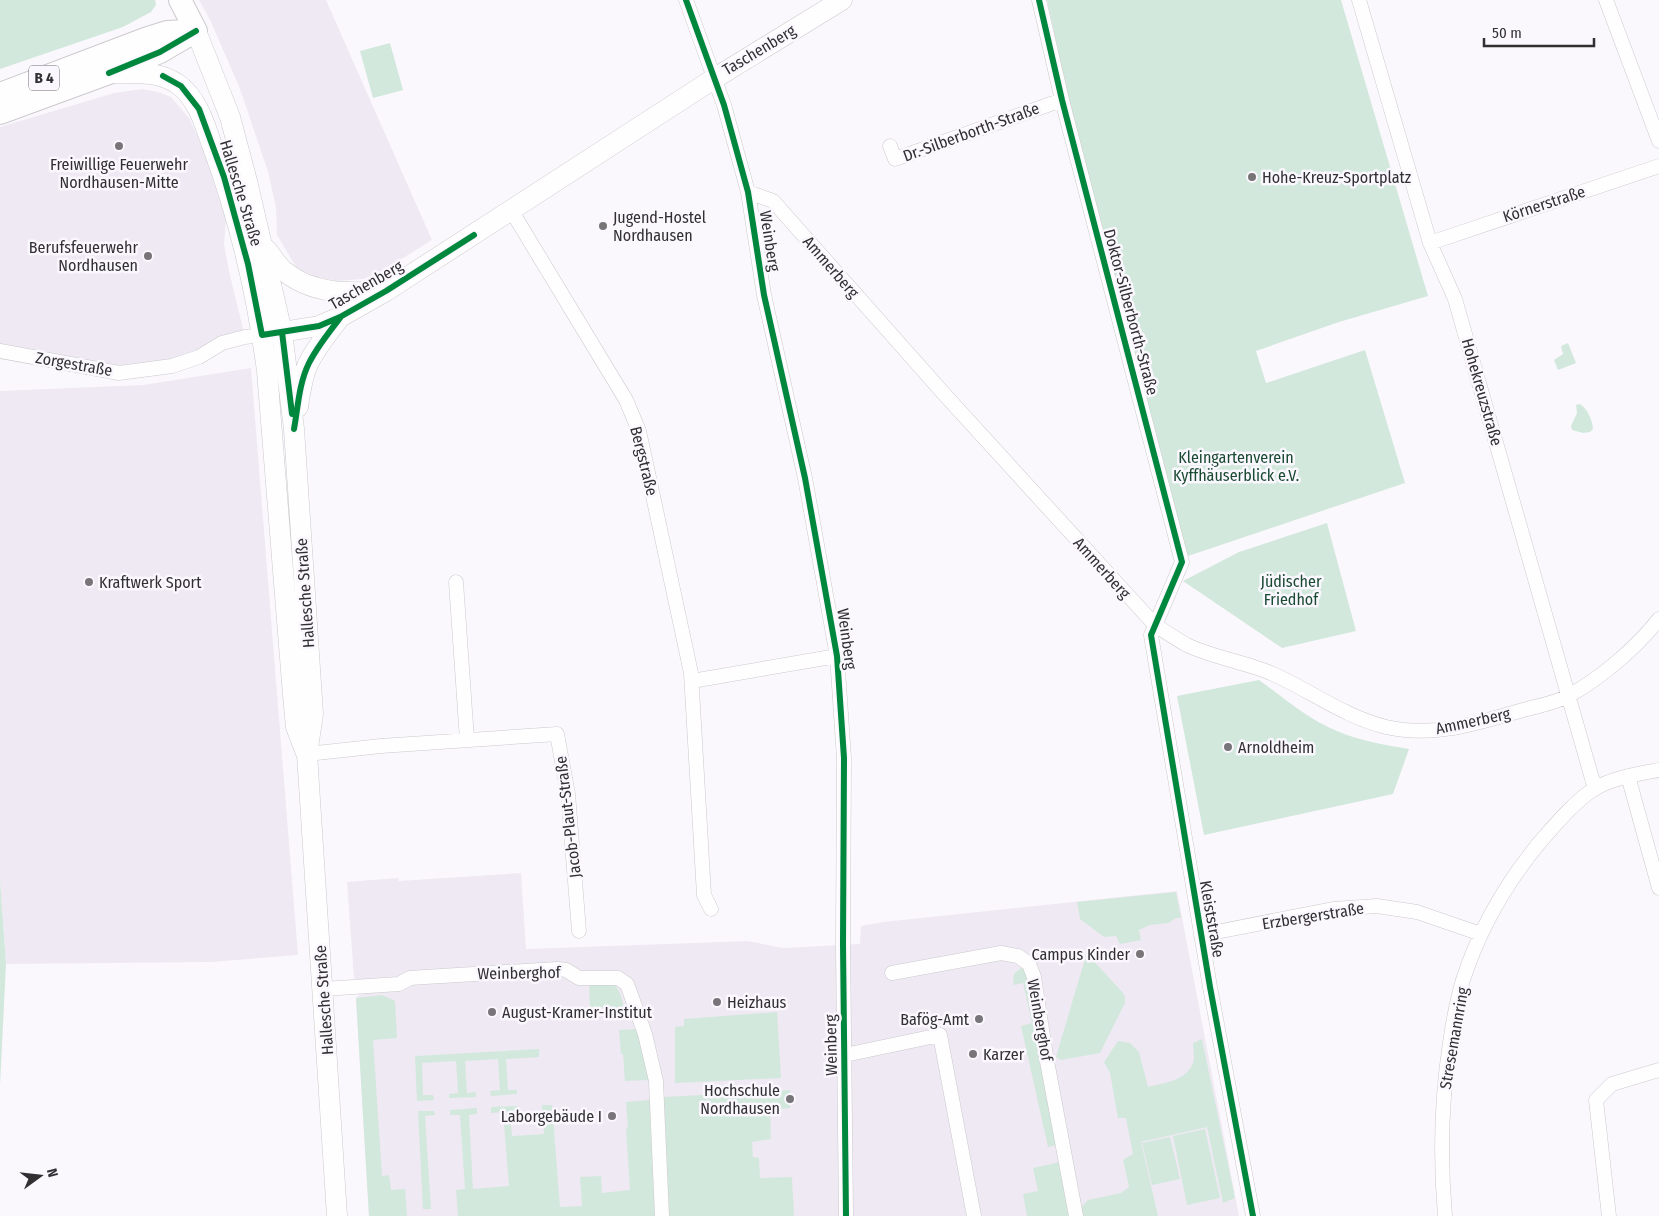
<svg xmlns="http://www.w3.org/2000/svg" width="1659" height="1216" viewBox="0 0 1659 1216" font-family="'Fira Sans Condensed',sans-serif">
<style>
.built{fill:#efe9f3}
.green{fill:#d2e8dc}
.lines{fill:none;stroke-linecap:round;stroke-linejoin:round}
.minor-casing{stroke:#ccc9cd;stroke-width:15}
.secondary-casing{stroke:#ccc9cd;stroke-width:21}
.primary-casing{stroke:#ccc9cd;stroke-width:24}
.minor{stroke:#fefeff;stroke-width:14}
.secondary{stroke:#fefeff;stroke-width:20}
.primary{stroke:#fefeff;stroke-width:22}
.cycleway-casing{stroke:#fbf7fe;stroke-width:9}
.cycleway{stroke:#00873e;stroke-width:6}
.poi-dot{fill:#787579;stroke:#fbf7fe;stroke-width:2}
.labels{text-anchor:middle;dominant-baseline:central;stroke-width:5;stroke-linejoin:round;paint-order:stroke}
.shield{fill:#fbf7fe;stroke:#6e6b6f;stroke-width:1}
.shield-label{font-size:15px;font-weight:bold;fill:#312f32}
.street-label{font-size:16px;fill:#312f32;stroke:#fbf7fe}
.poi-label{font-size:16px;fill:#312f32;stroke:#fbf7fe;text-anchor:start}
.park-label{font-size:16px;fill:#194a31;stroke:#fbf7fe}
</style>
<rect width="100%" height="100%" fill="#fbf8fd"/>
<path class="built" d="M199,0H326L432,240L384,270L363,279L337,281L317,277L296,267L277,235L276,207L268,172L240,89L211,22Z
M142,89L158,92L171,97L189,118L202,146L226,220L224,244L229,271L245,337L199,357L119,373L0,351V127L114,93Z
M251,368L298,955L211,962L6,964L0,879V391L143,385Z
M521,873L526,949L748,941L783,948L860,944L861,926L883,922L1177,891L1239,1216H369L356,998L359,995L358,980L354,978L347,882L398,878L399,881Z"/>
<path class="green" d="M0,0H155L156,5L151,12L123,27L0,69Z
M1047,0H1341L1428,296L1339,322L1256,351L1266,383L1365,350L1405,483L1188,556C1136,372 1087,187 1047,0Z
M390,43L403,90L373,98L360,51Z
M1568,343L1576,363L1558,370L1554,360L1563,354L1561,346Z
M1580,404C1587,408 1593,421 1593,429L1590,432L1583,433L1572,430L1571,426L1577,413L1576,405Z
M1327,523L1356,631L1282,648L1183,581L1239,552Z
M1259,680C1284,698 1309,720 1337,731C1360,741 1386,745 1409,749L1393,794L1204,835L1177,696Z
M0,879L6,964L0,1086Z
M1176,892L1181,918H1176L1168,923L1150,925L1139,930L1141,940L1120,944L1116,936L1104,937L1080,919L1077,902Z
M1090,957L1123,993L1125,997V1003L1100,1053L1061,1060L1056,1057L1085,959Z
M1022,967L1027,970L1058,1145L1048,1147L1021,1026L1032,1023L1023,983L1013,985L1014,974Z
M589,982C615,983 618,981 624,1008L590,1007Z
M382,995L395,1001L397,1038L373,1040L382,1176L389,1175L391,1190L405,1189L407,1216H369L356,998Z
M777,1012L781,1078L675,1083V1027L684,1026V1019Z
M638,1029L649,1080L625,1081L623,1054H621L619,1030Z
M1202,1039L1235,1198L1223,1203L1207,1127L1141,1142L1158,1216H1080L1079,1210L1088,1200L1121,1193L1129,1187L1123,1160L1133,1154L1126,1118H1118L1110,1073L1104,1062L1118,1041L1130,1043L1139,1052L1148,1087C1164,1083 1186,1081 1193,1063C1195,1058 1193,1049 1193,1043Z
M539,1049V1057L506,1059L508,1090H517V1094L491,1096L490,1091L500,1090L498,1059L465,1061L467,1093L476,1092V1097L449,1098V1094L458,1093L456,1061L422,1063L423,1095H433L434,1100L417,1101L415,1056Z
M790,1090V1108L770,1110L771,1139L752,1142L753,1157L759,1158L760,1178L792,1177L794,1216H669L664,1097Z
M650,1100L655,1216H458L456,1190L465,1189L460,1115H450V1110L477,1108V1114L469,1115L473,1189L509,1186L503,1112L491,1113V1107L518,1106L519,1112L510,1113L512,1136L544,1134L542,1105H552L560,1207L582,1206L580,1177L601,1176L602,1193L630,1190L626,1128L628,1127L626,1102Z
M418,1111H434L435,1115L425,1116L431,1209H423Z
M1205,1129L1220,1198L1187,1205L1173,1136Z
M1170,1137L1180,1179L1152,1185L1142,1143Z
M1060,1162L1071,1216H1027L1023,1194L1038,1191L1033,1168Z"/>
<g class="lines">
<defs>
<path id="minor" d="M686,0L724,105L748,192L764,295L805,478L837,656L844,758L843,944L846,1216
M1039,0L1062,100L1182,562L1151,635L1210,987L1253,1216
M1359,0L1430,243L1455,299L1595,789
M1606,0L1659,141
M890,146L895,159L1062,100
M748,192L773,201L945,395L1155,625C1166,632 1176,639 1187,645C1214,658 1246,662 1273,674C1311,691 1345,717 1386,727C1435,738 1477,723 1523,710C1538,706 1556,703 1570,695C1601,678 1637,647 1659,619
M511,210L626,400L639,431L691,673L704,895L711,909
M1430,243L1659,166
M0,351L119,373L172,366L199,357L222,343L245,337L262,335
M456,582L467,740
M692,681L837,656
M307,754L381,746L557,734L568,794L579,931
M1628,776L1659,888
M1201,935L1333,909L1377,906L1417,912L1481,934
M892,973L1001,953L1018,956L1029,964L1034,977L1046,1056L1076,1216
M323,989L399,984L410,978L425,977L558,969L566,970L579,978H618L627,984L645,1034L656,1081L662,1216
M845,1055L940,1035L974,1216
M1445,1216C1440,1158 1441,1101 1450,1043C1453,1022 1457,1000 1463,980C1479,930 1507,882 1540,842C1555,825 1575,801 1594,789C1612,778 1638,774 1659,770
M1609,1216L1596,1100L1612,1084L1659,1070"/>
<path id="secondary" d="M196,31L230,117L247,181L282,332L294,429L313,714L307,754L337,1216
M113,73C137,73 159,71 179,85C197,98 205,125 212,145C239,217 257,294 267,371L293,695L296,727L306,753
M266,249C272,256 277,265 284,271C312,294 347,294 382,291
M269,334L319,326L340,317L386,291L715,78L842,0
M298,407C300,393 302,377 308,364C316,347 329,332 340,317"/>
<path id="primary" d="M180,0L196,31
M0,94L145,39L167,32L187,31
M0,113L109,73L160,52L196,31"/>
</defs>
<use href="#minor" class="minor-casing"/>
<use href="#secondary" class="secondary-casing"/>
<use href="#primary" class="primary-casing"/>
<use href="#minor" class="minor"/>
<use href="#secondary" class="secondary"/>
<use href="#primary" class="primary"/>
<defs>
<path id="cycleway" d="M686,0L724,105L748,192L764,295L805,478L837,656L844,758L843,944L846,1216
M1039,0L1062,100L1182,562L1151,635L1210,987L1253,1216
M109,73L160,52L196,31
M163,76L181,86L199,109L224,177L248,264L262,335L319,326L340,317L386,291L474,235
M282,332L292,414
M294,429C298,407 299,383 309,363C317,347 329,332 340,318"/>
</defs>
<use href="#cycleway" class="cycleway-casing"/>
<use href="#cycleway" class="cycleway"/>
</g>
<g class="poi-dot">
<circle cx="119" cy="146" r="5"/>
<circle cx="1252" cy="177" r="5"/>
<circle cx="603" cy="226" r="5"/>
<circle cx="148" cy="256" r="5"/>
<circle cx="89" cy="582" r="5"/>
<circle cx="1228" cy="747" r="5"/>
<circle cx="1140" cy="954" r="5"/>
<circle cx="717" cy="1002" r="5"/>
<circle cx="492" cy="1012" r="5"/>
<circle cx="979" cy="1019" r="5"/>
<circle cx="973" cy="1054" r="5"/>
<circle cx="790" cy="1099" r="5"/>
<circle cx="612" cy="1116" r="5"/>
</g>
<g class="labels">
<rect class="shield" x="29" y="65.5" width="30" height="25" rx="4"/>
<g class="shield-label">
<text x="44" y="78">B 4</text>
</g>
<g class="street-label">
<text transform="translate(759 50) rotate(-31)">Taschenberg</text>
<text transform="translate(971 132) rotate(-20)">Dr.-Silberborth-Straße</text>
<text transform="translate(241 193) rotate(73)">Hallesche Straße</text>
<text transform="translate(1544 204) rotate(-18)">Körnerstraße</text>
<text transform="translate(770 241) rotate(81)">Weinberg</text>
<text transform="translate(831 267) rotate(49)">Ammerberg</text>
<text transform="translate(366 285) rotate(-30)">Taschenberg</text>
<text transform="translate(1131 312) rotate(75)">Doktor-Silberborth-Straße</text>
<text transform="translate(74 364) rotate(10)">Zorgestraße</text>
<text transform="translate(1482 392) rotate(74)">Hohekreuzstraße</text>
<text transform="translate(644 461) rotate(76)">Bergstraße</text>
<text transform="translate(1102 568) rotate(48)">Ammerberg</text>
<text transform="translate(305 593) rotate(-94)">Hallesche Straße</text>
<text transform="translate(847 639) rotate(82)">Weinberg</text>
<text transform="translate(1473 721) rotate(-12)">Ammerberg</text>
<text transform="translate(568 817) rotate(-97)">Jacob-Plaut-Straße</text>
<text transform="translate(1313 916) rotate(-9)">Erzbergerstraße</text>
<text transform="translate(1212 919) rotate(80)">Kleiststraße</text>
<text transform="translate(519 973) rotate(-1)">Weinberghof</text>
<text transform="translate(324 1000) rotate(-94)">Hallesche Straße</text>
<text transform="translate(1040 1020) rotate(80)">Weinberghof</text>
<text transform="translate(1454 1038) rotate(-80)">Stresemannring</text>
<text transform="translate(831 1045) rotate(-91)">Weinberg</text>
</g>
<g class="poi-label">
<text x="119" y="164" text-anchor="middle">Freiwillige Feuerwehr<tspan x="119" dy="18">Nordhausen-Mitte</tspan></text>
<text x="1262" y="177">Hohe-Kreuz-Sportplatz</text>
<text x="613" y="217">Jugend-Hostel<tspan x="613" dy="18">Nordhausen</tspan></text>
<text x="138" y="247" text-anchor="end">Berufsfeuerwehr<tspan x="138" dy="18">Nordhausen</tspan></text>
<text x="99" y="582">Kraftwerk Sport</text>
<text x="1238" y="747">Arnoldheim</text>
<text x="1130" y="954" text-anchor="end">Campus Kinder</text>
<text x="727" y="1002">Heizhaus</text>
<text x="502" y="1012">August-Kramer-Institut</text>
<text x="969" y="1019" text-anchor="end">Bafög-Amt</text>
<text x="983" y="1054">Karzer</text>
<text x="780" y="1090" text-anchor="end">Hochschule<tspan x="780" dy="18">Nordhausen</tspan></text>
<text x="602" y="1116" text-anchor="end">Laborgebäude I</text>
</g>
<g class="park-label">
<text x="1236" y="457">Kleingartenverein<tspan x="1236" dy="18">Kyffhäuserblick e.V.</tspan></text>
<text x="1291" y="581">Jüdischer<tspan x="1291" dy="18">Friedhof</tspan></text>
</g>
</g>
<g transform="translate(40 1176) rotate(75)" stroke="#fbf7fe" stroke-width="4" paint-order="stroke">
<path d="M0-4L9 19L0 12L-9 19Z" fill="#312f32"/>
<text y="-8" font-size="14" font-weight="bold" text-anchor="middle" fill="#312f32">N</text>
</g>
<path d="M1484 38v8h110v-8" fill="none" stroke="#312f32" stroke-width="2.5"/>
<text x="1492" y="38" font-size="15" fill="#312f32" stroke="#fbf7fe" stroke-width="4" paint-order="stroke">50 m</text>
</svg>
